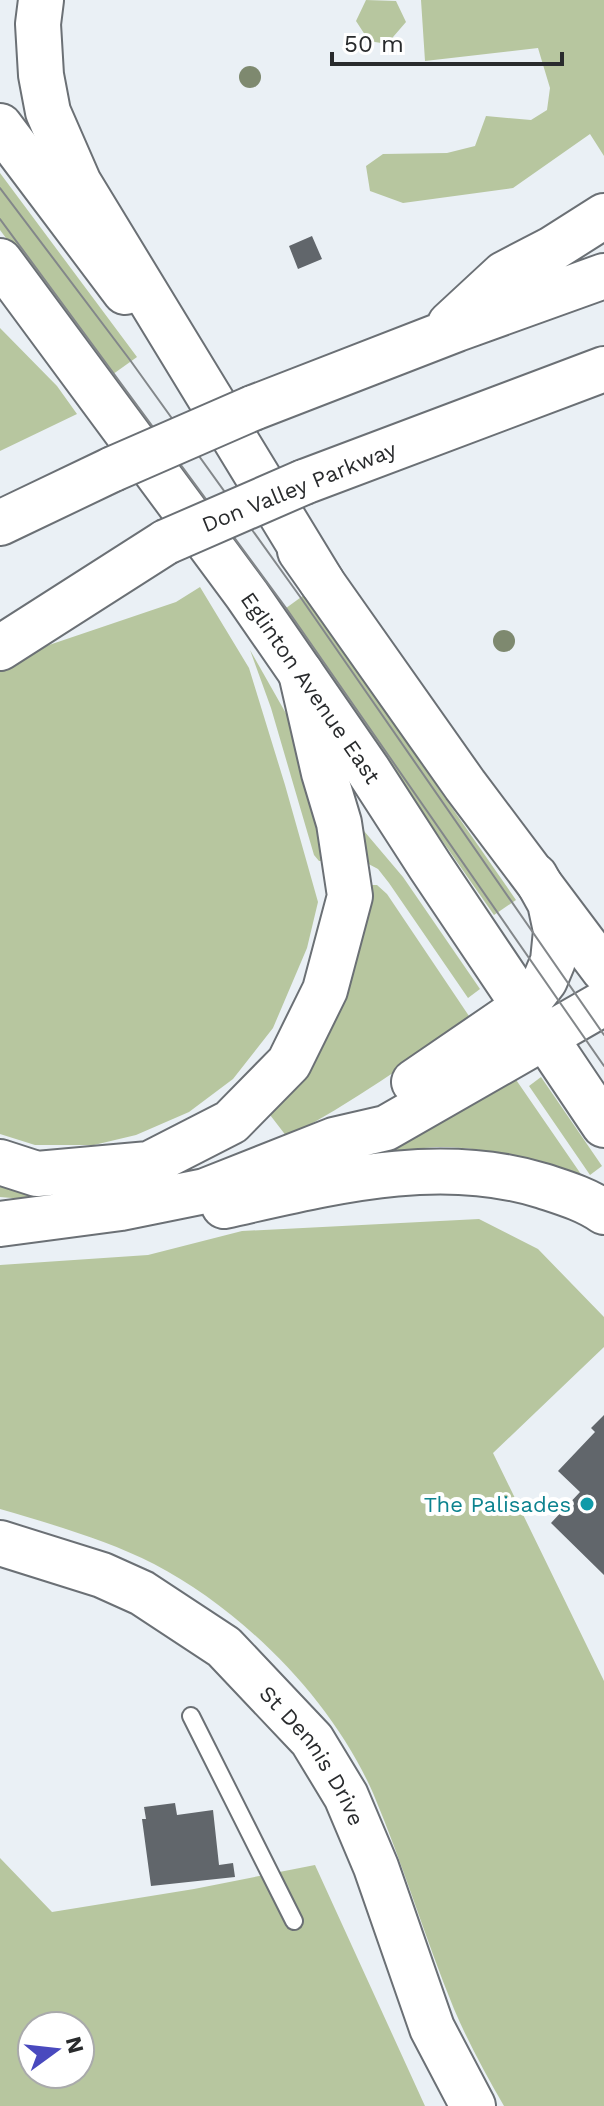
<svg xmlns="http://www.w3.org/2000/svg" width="604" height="2106" viewBox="0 0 604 2106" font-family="'Work Sans',sans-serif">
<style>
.green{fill:#b7c69f;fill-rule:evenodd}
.building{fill:#61666b}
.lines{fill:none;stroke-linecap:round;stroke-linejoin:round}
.lane-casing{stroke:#6b7075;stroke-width:20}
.secondary-casing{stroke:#6b7075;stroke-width:48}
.primary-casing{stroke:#6b7075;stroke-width:48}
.highway-casing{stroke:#6b7075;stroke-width:48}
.lane{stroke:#fff;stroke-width:16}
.secondary{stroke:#fff;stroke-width:44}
.primary{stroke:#fff;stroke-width:44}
.highway{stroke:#fff;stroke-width:44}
.tram{stroke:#83878a;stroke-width:2}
.highway-bridge-casing{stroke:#6b7075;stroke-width:48;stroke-linecap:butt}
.highway-bridge{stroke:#fff;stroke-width:44}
.tree{fill:#7e896f}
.culture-dot{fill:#0f9aa8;stroke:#fff;stroke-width:3}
.labels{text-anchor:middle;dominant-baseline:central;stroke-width:8;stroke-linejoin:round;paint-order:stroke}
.street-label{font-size:22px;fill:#292b2d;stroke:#fff}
.culture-label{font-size:22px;fill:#0d838f;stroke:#fff;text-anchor:end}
</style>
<rect width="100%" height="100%" fill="#eaf0f5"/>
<path class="green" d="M366,0L396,1L406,22L387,44L369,41L356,21Z
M421,0H604V156L590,134L513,188L403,203L370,191L366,166L383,154L447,153L475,146L486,116L531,120L547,110L550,88L538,48L425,61Z
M0,173L137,357L109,377L0,230Z
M0,328L57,386L77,414L0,451Z
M200,587L249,668L285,785L318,902L307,948L273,1028L233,1079L189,1112L136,1135L94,1145H35L0,1134V670L49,645L176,602Z
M304,595L516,900L494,915L282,611Z
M250,650L288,717L315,789L327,861H319L314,855L271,708Z
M364,831L403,877L480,989L468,998L389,883L378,869L361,860V833Z
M366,885H377L387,894L471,1019C411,1061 352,1103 287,1137L267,1111Z
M510,1071L585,1180C523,1159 459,1135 392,1154L386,1142Z
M541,1077L602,1166L590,1175L529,1086Z
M0,1178L35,1184L37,1200L0,1197Z
M479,1219L538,1249L604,1317V1347L493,1453L604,1681V2106H504C486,2075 468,2042 454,2009C425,1938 403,1864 373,1793C332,1700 244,1611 154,1564C107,1540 51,1524 0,1509V1265L148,1255L242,1231Z
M0,1858L52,1912L194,1889L315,1865L425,2106H0ZM32,2026H80V2074H32Z"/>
<path class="building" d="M312,236L322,259L298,269L289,246Z
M604,1415V1575L551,1523L580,1492L558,1471L595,1432L591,1428Z
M175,1803L177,1815L213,1810L219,1865L233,1863L235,1877L151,1886L142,1819H146L144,1807Z"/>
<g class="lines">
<defs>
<path id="lane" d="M191,1716L294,1921"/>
<g id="secondary">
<path id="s1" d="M0,1543L102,1575L142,1593L224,1647L312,1740L346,1796L376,1867L432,2028L473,2106"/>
</g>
<g id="primary">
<path d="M0,126L125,292"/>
<path id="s2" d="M0,261L247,595L368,770L430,866L604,1125"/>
<path d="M300,551L465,785L604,970"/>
</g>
<path id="highway" d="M41,0L38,24L41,75L48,112L79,183L322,582
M450,324L504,274L552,249L604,216
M253,408L457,329L604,276
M304,482L604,369
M0,523L113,469
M0,648L166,542
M414,1082L525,1006L545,980L553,961L556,931L550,903L535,876
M0,1162L37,1174L149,1164L231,1122L289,1063L325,990L350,896L339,823L324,773L301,673
M224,1206C328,1183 437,1153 543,1186C564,1193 585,1199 604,1212
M0,1224L121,1208L205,1191L334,1140L386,1128L604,1003"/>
</defs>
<use href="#lane" class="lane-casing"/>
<use href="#secondary" class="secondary-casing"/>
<use href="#primary" class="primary-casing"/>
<use href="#highway" class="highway-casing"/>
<use href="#lane" class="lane"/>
<use href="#secondary" class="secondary"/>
<use href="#primary" class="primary"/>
<use href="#highway" class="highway"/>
<path class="tram" d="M0,188L130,360L301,598L604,1035
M0,219L286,608L604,1066"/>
<defs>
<path id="highway-bridge" d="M113,469L253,408
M166,542L304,482"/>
</defs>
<use href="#highway-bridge" class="highway-bridge-casing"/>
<use href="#highway-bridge" class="highway-bridge"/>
</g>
<g class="tree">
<circle cx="250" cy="77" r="11"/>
<circle cx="504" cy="641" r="11"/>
</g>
<circle class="culture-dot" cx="587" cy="1504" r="8"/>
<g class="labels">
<g class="street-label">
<text transform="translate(299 487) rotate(-22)">Don Valley Parkway</text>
<text stroke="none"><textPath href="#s2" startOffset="528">Eglinton Avenue East</textPath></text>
<text stroke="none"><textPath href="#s1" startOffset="390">St Dennis Drive</textPath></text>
</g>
<g class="culture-label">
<text x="571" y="1504">The Palisades</text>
</g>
</g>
<g transform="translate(56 2050) rotate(75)"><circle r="38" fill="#ffffff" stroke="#a9aaab" stroke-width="2"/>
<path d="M0-6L14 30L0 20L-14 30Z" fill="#4949be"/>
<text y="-12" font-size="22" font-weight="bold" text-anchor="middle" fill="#292b2d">N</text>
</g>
<path d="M332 52v12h230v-12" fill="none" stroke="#292b2d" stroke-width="4"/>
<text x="344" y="52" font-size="24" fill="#292b2d" stroke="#ffffff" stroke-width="6" paint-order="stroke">50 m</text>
</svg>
